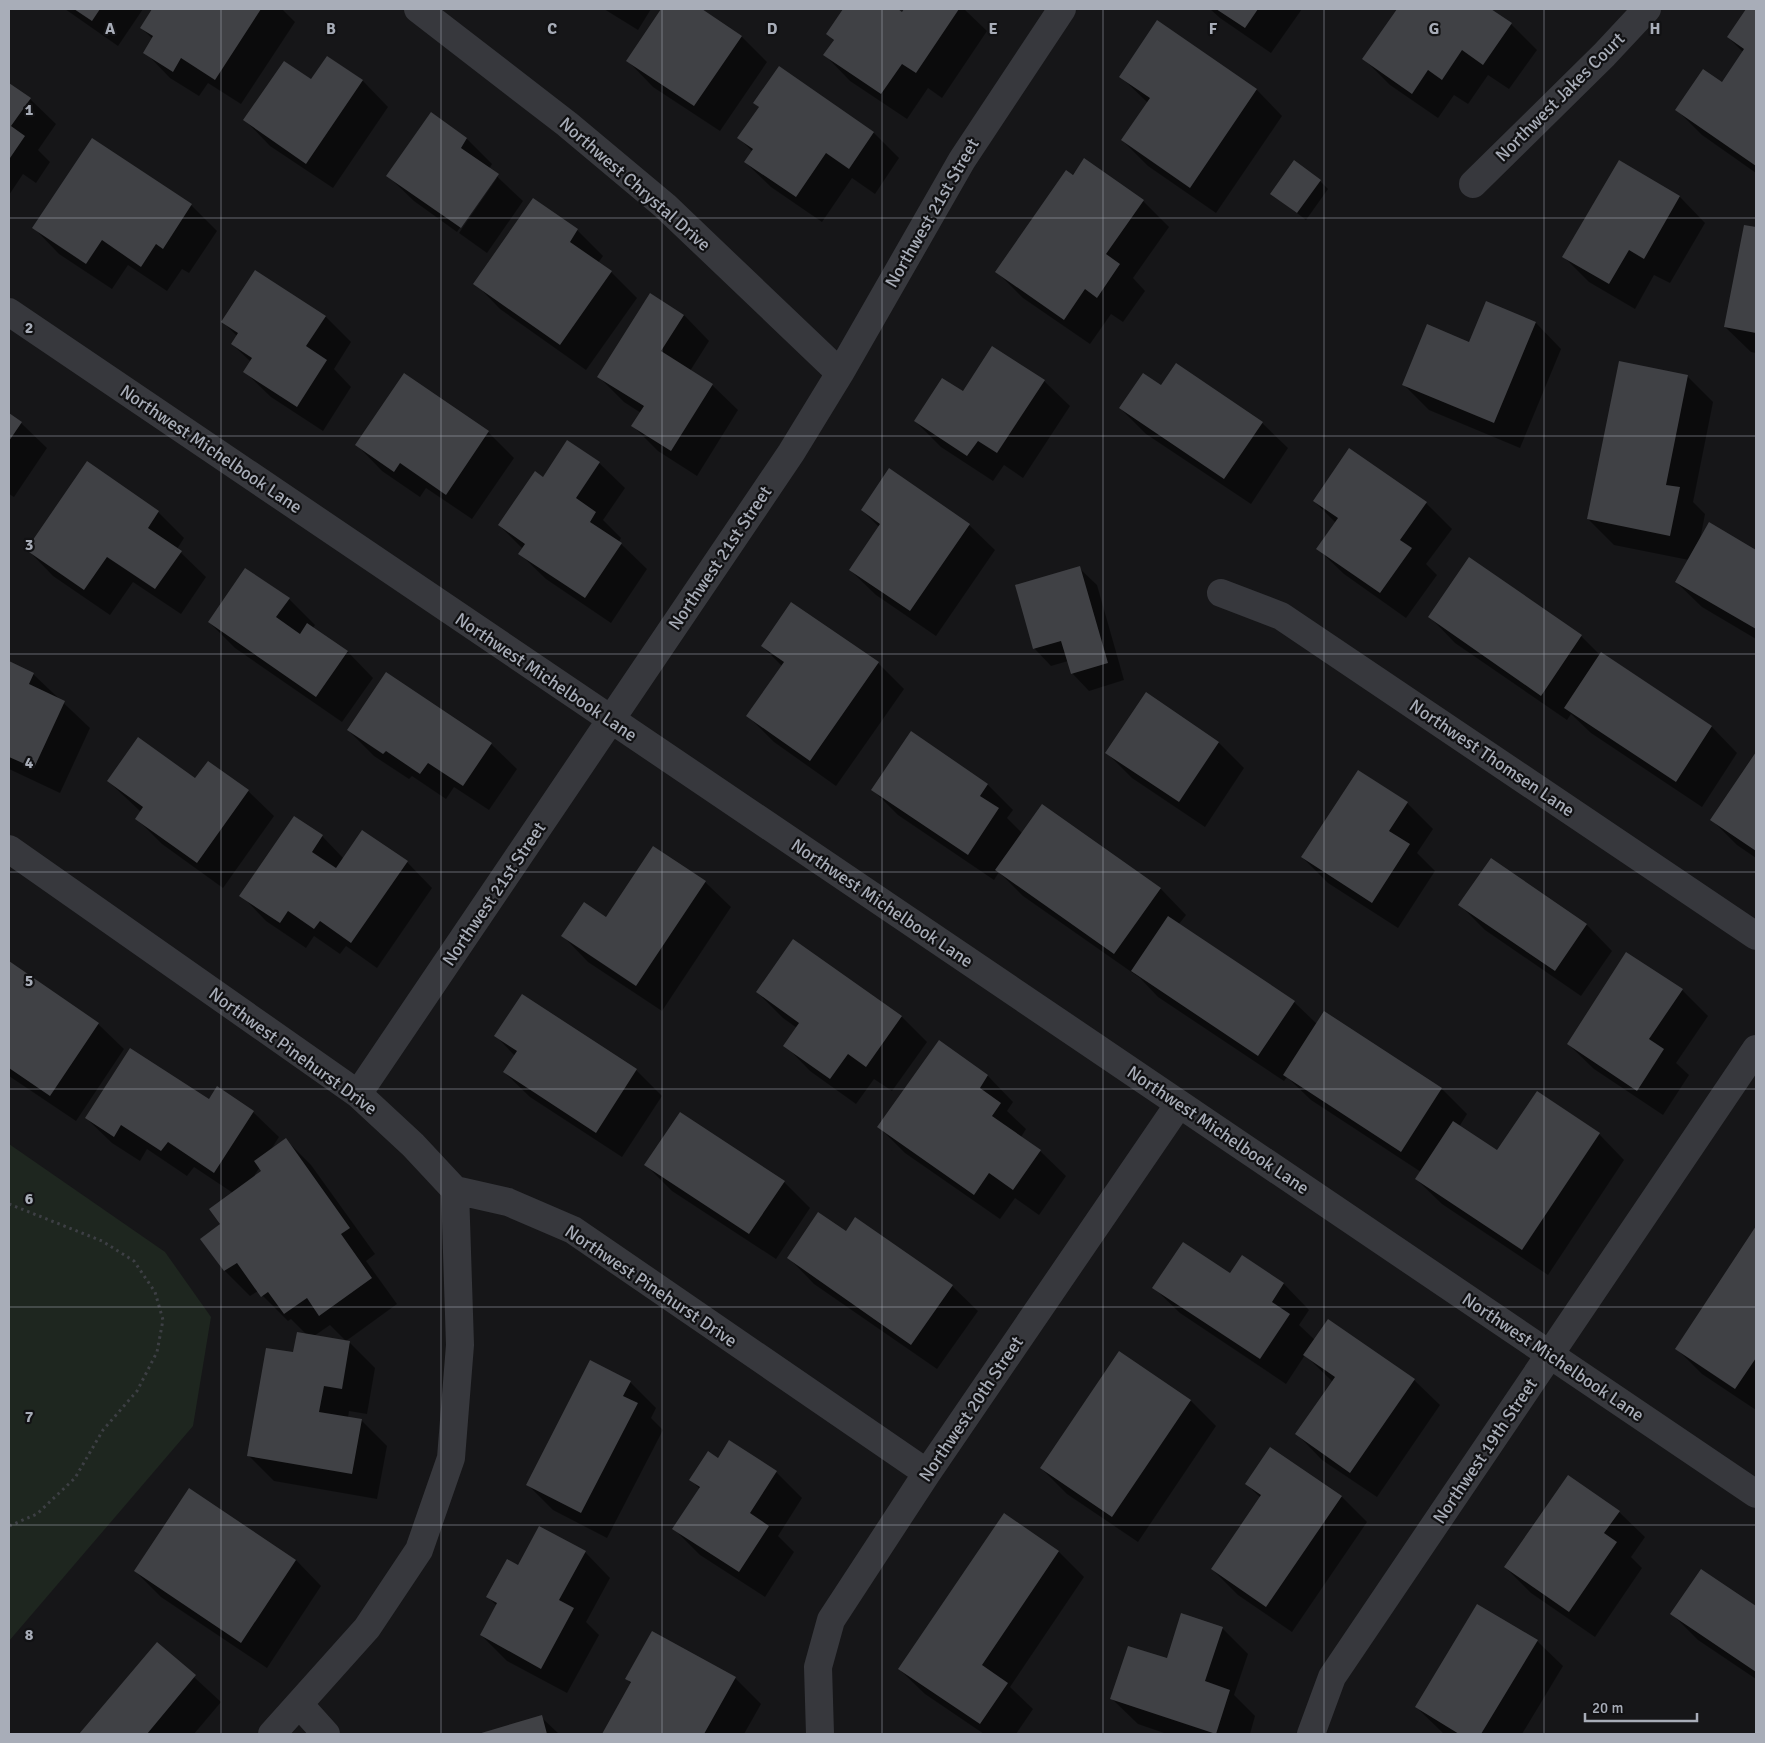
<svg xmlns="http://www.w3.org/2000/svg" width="1765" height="1743" viewBox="0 0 1765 1743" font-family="Signika,sans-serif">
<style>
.green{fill:#1e261f}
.shadow{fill:#0007;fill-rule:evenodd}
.building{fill:#404145}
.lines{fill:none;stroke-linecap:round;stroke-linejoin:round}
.path{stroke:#3d3f44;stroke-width:3;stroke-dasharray:2.5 4;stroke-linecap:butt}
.minor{stroke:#37383d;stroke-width:28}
.grid{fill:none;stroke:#a8adb8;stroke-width:1;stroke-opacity:0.55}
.labels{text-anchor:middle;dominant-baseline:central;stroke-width:4.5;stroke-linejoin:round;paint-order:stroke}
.street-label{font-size:18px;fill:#a8adb8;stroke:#111113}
.grid-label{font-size:16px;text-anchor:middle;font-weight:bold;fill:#a8adb8;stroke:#111113;stroke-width:4.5;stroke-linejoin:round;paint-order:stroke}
</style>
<rect width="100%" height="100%" fill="#161618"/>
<path class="green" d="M9,1144L165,1252L211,1317L193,1426L9,1641Z"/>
<path class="shadow" d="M65,9H143L118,46Z
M153,9H282L295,22L241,104L208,83L199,96L170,78L145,52L153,39L141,28Z
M604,9H651L638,30Z
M662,9H699L741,36L767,62L720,131L653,87L628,61Z
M845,9H896L903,13L906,9H964L987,31L942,98L928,88L907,119L850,81L825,55L834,41L828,34Z
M1210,9H1302L1271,53L1220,18Z
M1399,9H1489L1511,24L1537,50L1509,89L1488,75L1468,104L1454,95L1438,118L1390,85L1364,59Z
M1747,9H1756V173L1702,135L1677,110L1722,84L1743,52L1728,37Z
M1158,22L1257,90L1282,116L1216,213L1148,166L1122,140L1148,103L1120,76Z
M328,57L363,81L388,107L333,188L270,146L245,120L312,81Z
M779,67L874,133L899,158L875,194L852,178L822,222L771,187L745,162L753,152L739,138L760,108L755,103Z
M9,84L30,99L56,124L38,150L50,162L36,183L23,174L9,195Z
M432,114L467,139L492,164L489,169L523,201L487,253L459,233L497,178H494L457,232L414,201L388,176Z
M1084,160L1143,201L1169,227L1133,278L1145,291L1123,322L1111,314L1090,344L1023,298L997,272Z
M1619,162L1680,197L1705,223L1670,283L1654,275L1635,309L1589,282L1563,256Z
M1320,181L1328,189L1306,220L1272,194Z
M191,205L217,231L189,273L182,269L167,291L128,265L112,289L59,254L34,228Z
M1745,226L1756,228V353L1751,352L1725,327Z
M577,230L603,256L598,263L611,272L637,298L586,370L500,309L475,283Z
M256,271L326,317L351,342L334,369L351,387L323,431L271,397L245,372L251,362L232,344L237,336L223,322Z
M1487,303L1536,323L1561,349L1520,448L1429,410L1404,385L1470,344Z
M684,315L709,341L690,371L712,385L738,410L697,476L658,451L633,426L641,413L624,402L598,376Z
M405,375L488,432L514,458L472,519L426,488L420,497L382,471L357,445Z
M1687,376L1713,402L1693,502L1705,514L1700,540L1709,524L1756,551V639L1702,607L1676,582L1689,560L1614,545L1588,519Z
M1044,381L1070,406L1023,478L1004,465L993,481L941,447L915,421L963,393Z
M1161,386L1262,423L1288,448L1251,504L1146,434L1120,408Z
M9,414L21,423L47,448L14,497L9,494Z
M87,463L158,512L184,538L177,549L206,577L181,614L133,582L110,615L53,576L28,550Z
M599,463L625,488L603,520L621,538L619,542L647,569L611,623L546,579L520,554L523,549L499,525L544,478Z
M1314,501L1426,503L1452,529L1426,564L1437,575L1406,618L1344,574L1318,549L1336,523Z
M862,510L969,525L995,550L936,636L876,595L850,570L879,527Z
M1470,559L1581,636L1600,655L1712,727L1737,753L1702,807L1591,733L1571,714L1567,720L1455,643L1430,617Z
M1079,568L1097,585L1124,680L1089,691L1072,673L1068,661L1051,666L1034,648Z
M246,569L289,599L315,625L313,628L348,652L373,678L342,722L235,648L209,622Z
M792,604L878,663L904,689L836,786L774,742L748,716L782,666L762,646Z
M9,662L33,674L90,728L60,793L9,769Z
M1146,694L1219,743L1244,768L1205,827L1132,778L1107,753Z
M348,730L491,744L517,769L489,810L454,787L446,799L412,776L409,779L374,756Z
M1756,755V858L1737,845L1712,820Z
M196,780L248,791L274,816L223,888L162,844L137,819L141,812L108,781Z
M987,784L1013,810L1007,818L1023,834L1042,806L1161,889L1186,915L1179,924L1294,1002L1317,1024L1325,1013L1442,1089L1467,1114L1459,1127L1498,1152L1599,1134L1624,1160L1548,1275L1442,1204L1416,1179L1421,1172L1311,1100L1287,1077L1284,1081L1158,997L1140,978L1023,896L999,872L994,880L898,815L873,790Z
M1407,803L1433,829L1417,853L1435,871L1398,928L1328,883L1302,857Z
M322,836L344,859L407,862L432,888L377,968L346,946L340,954L314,936L306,948L266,921L241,895Z
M1491,860L1587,925L1612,951L1581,996L1485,930L1460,905Z
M705,882L731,907L662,1011L588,962L563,936Z
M9,963L98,1024L124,1049L76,1121L9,1076Z
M1682,990L1708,1016L1676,1063L1689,1075L1663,1115L1594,1069L1568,1044Z
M757,992L902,1017L927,1042L892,1091L874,1079L856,1104L810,1071L785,1045L797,1028L783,1018Z
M496,1036L636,1070L662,1096L622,1157L530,1097L504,1072L515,1056Z
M939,1042L988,1076L1013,1102L1007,1111L1026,1129L1021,1137L1040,1151L1066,1176L1039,1215L1015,1198L1000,1219L905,1153L879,1127Z
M209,1101L253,1112L279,1137L270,1151L286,1140L311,1165L375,1254L366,1261L397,1304L346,1341L330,1325L314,1336L350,1343L375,1368L367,1414L349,1411L348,1418L361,1420L387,1446L377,1499L274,1481L248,1455L294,1354L307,1335L291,1319L288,1321L258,1291L250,1296L225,1271L202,1239L221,1224L233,1193L194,1167L187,1176L147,1149L140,1161L112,1143L86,1118ZM260,1167L263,1171L252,1179Z
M646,1165L784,1182L810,1208L776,1259L672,1191Z
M1756,1228V1410L1702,1374L1676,1348Z
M846,1233L952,1286L978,1311L937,1369L814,1284L789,1258Z
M1242,1257L1284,1284L1309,1310L1299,1325L1315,1340L1414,1380L1440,1405L1377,1497L1322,1460L1297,1434L1333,1382L1305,1355L1286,1384L1180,1313L1154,1288L1231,1275Z
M630,1382L656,1408L651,1418L663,1430L607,1538L553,1510L527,1484Z
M1191,1401L1216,1426L1138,1542L1067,1494L1041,1468Z
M718,1459L776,1472L802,1498L778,1536L794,1552L765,1597L700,1555L674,1529L700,1489L691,1480Z
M1246,1484L1342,1497L1367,1522L1292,1632L1238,1595L1212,1569L1261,1498Z
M1619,1512L1645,1537L1631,1557L1642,1568L1595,1637L1531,1593L1505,1567Z
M1004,1515L1059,1552L1084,1577L1010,1687L1033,1709L1016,1734H984L925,1694L899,1669Z
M585,1552L610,1578L586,1622L599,1635L567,1693L507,1661L481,1635L497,1606L488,1597L518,1566Z
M296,1560L321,1586L267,1668L161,1597L135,1571Z
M1701,1571L1756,1608V1679L1698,1640L1672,1614Z
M1222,1628L1248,1654L1234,1695L1255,1716L1250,1734H1167L1138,1724L1112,1699L1167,1660Z
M1537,1641L1563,1666L1522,1734H1444L1416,1707Z
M157,1643L221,1702L194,1734H80Z
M735,1678L761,1704L744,1734H603L631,1684L627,1679Z
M541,1717L559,1734H481Z"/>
<path class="building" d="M74,9H100L92,21Z
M152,9H261L215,80L181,58L173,72L143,53L153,36L140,28Z
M661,9H702L742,36L694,106L626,61Z
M843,9H898L902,12L904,9H959L916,73L902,64L881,94L823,55L834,40L826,34Z
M1216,9H1258L1245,28Z
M1397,9H1491L1512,23L1483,65L1462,50L1442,80L1428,70L1412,94L1362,59Z
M1746,9H1756V166L1675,110L1703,69L1722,82L1744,49L1727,37Z
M1157,20L1257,89L1190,188L1121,140L1150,98L1119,77Z
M327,56L363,80L306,164L243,120L284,61L311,79Z
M779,66L874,132L849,169L826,153L796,197L744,162L753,149L737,138L759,107L753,103Z
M9,83L31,98L11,126L25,136L10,158Z
M431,112L467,138L461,148L499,174L461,228L386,176Z
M92,138L192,204L163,249L156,244L141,267L102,240L86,264L32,228Z
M1084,158L1144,200L1106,254L1120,264L1097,298L1085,289L1064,320L995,272L1066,170L1073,175Z
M1294,160L1321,180L1297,213L1270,194Z
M1619,160L1680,196L1644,259L1629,250L1609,284L1562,257Z
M533,198L578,229L570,242L612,271L560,345L473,284Z
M1744,225L1756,227V333L1724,327Z
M255,270L326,316L306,346L327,360L297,407L243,372L252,358L231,344L238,333L221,322Z
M650,293L684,315L661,351L713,384L671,451L631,426L644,406L597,377Z
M1486,301L1536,322L1494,423L1402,385L1427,324L1469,342Z
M992,346L1045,380L997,453L978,441L967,456L914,421L942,378L963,391Z
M1619,361L1688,375L1666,485L1680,487L1670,536L1587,519Z
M1176,363L1263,422L1224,479L1119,408L1143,373L1161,385Z
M404,373L489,431L446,495L400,463L394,472L355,445Z
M9,413L22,422L9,441Z
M567,440L600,462L576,498L596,512L590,522L622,543L585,598L518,554L525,544L498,525L535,471L543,477Z
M1349,448L1427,502L1400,540L1412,548L1380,593L1316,549L1338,518L1313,501Z
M87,461L159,511L148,528L182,551L155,589L107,557L84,590L26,550Z
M889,468L970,524L910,611L849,570L880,524L861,510Z
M1709,522L1756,550V629L1675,582Z
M1469,557L1582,635L1541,696L1428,617Z
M1080,566L1108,663L1071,674L1061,641L1033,649L1015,585Z
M245,568L290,598L276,617L300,634L307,623L348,651L316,697L208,622Z
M791,602L879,662L810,761L746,716L784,662L761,646Z
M1601,652L1712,726L1676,782L1564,708Z
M9,661L34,673L29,684L65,701L34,768L9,757Z
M386,672L492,743L463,786L428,763L420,774L386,751L383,754L347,730Z
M1146,692L1219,742L1179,802L1105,753Z
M911,731L988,784L980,796L999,808L968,855L871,790Z
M138,737L195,778L208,761L249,790L197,863L135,819L143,807L107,781Z
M1756,752V851L1710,820Z
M1358,770L1408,802L1389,831L1410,844L1372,903L1301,857Z
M1042,804L1161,888L1114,954L995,870Z
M294,816L323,835L312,852L336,868L362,830L408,861L351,943L320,921L314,929L288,911L280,923L239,896Z
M653,846L706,881L636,986L561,936L584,902L606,917Z
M1491,858L1587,924L1555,971L1458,905Z
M1168,916L1295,1001L1258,1056L1131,971Z
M793,939L902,1016L866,1067L848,1054L830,1079L783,1046L799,1023L756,992Z
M1626,952L1683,989L1649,1039L1664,1049L1637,1091L1567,1044Z
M9,961L99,1023L50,1096L9,1068Z
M522,994L637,1069L596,1133L503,1072L517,1051L494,1036Z
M1324,1011L1442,1088L1401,1152L1283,1075Z
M939,1040L988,1075L980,1088L1001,1103L992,1116L1041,1150L1013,1190L989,1173L974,1195L877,1127Z
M130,1048L209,1099L217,1086L254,1111L214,1173L168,1142L161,1151L121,1125L114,1137L85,1118Z
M1537,1091L1600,1133L1522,1250L1415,1179L1453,1121L1497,1150Z
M680,1112L785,1181L749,1234L644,1165Z
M286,1138L350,1228L341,1234L372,1278L319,1316L307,1298L284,1314L268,1292L261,1297L237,1263L224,1271L200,1239L220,1224L209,1209L261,1171L254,1161Z
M818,1212L846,1231L855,1217L953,1285L911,1345L787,1258Z
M1756,1226V1358L1735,1389L1675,1349Z
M1183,1242L1230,1273L1242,1255L1284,1283L1272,1302L1290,1314L1260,1359L1152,1288Z
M1328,1319L1415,1379L1350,1473L1295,1434L1335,1377L1303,1355Z
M297,1332L350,1341L342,1389L324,1386L319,1412L362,1419L352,1474L247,1456L266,1348L293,1352Z
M1119,1351L1191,1400L1112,1517L1040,1468Z
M590,1360L631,1381L623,1396L638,1403L581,1513L526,1485Z
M729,1440L777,1471L750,1513L769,1526L739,1572L672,1529L700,1487L689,1480L708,1451L718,1458Z
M1270,1447L1342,1496L1266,1607L1211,1569L1261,1495L1245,1484Z
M1568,1475L1620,1511L1604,1533L1617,1542L1569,1612L1504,1567Z
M189,1488L296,1560L241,1643L134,1571Z
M1004,1513L1059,1551L982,1665L1008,1683L980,1724L898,1669Z
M539,1526L586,1551L559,1600L574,1608L541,1669L480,1635L497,1603L486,1597L507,1559L518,1565Z
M1701,1569L1756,1606V1672L1670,1614Z
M1477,1604L1538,1640L1481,1734H1459L1415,1707Z
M1181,1613L1223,1627L1205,1681L1230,1690L1216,1734L1110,1699L1128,1646L1167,1658Z
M652,1631L736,1677L704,1734H602L631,1682L625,1679Z
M157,1642L196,1675L147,1734H79Z
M542,1715L547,1734H478Z"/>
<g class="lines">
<path class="path" d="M9,1204L102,1241L134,1261L155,1292L163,1320L157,1352L137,1391L103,1430L75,1478L37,1514L9,1526"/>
<path class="minor" d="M418,9L567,124L665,206L840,373
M1473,184L1604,55L1647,9
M9,312L1756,1494
M1221,593L1281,616L1756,936
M9,849L358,1094L413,1145L455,1190L508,1202L573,1230L927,1473
M358,1094L791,453L840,373L962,160L1062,9
M299,1704L326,1734
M272,1734L367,1628L419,1550L451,1458L460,1345L455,1190
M820,1734L818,1667L831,1620L927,1473L1179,1104
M1311,1734L1332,1677L1756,1049"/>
</g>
<path class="grid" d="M221,9V1734M441,9V1734M662,9V1734M882,9V1734M1103,9V1734M1324,9V1734M1544,9V1734M9,218H1756M9,436H1756M9,654H1756M9,872H1756M9,1089H1756M9,1307H1756M9,1525H1756"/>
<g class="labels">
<g class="street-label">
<text transform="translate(1560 97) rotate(-45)">Northwest Jakes Court</text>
<text transform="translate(635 184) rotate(41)">Northwest Chrystal Drive</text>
<text transform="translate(932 213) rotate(-60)">Northwest 21st Street</text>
<text transform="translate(211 449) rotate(34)">Northwest Michelbook Lane</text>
<text transform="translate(720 558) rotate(-56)">Northwest 21st Street</text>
<text transform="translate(546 677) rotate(34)">Northwest Michelbook Lane</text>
<text transform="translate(1492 758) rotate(34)">Northwest Thomsen Lane</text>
<text transform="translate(494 894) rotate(-56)">Northwest 21st Street</text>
<text transform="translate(882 903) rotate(34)">Northwest Michelbook Lane</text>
<text transform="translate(293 1051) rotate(36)">Northwest Pinehurst Drive</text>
<text transform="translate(1218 1130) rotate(34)">Northwest Michelbook Lane</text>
<text transform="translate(651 1286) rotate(34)">Northwest Pinehurst Drive</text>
<text transform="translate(1553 1357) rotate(34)">Northwest Michelbook Lane</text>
<text transform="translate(971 1409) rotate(-56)">Northwest 20th Street</text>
<text transform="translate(1485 1451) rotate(-56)">Northwest 19th Street</text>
</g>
</g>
<g class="grid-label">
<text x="110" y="34">A</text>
<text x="331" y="34">B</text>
<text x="552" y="34">C</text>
<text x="772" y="34">D</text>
<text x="993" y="34">E</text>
<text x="1213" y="34">F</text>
<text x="1434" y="34">G</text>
<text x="1655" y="34">H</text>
<text x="29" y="115">1</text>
<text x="29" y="333">2</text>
<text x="29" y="550">3</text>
<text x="29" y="768">4</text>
<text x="29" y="986">5</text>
<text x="29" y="1204">6</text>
<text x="29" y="1422">7</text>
<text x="29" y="1640">8</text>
</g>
<rect width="1765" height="1743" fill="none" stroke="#a8adb8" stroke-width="20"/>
<path d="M1585 1713v8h112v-8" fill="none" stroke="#a8adb8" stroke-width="2.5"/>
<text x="1592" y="1713" font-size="15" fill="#a8adb8" stroke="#111113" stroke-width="4" paint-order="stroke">20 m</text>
</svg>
